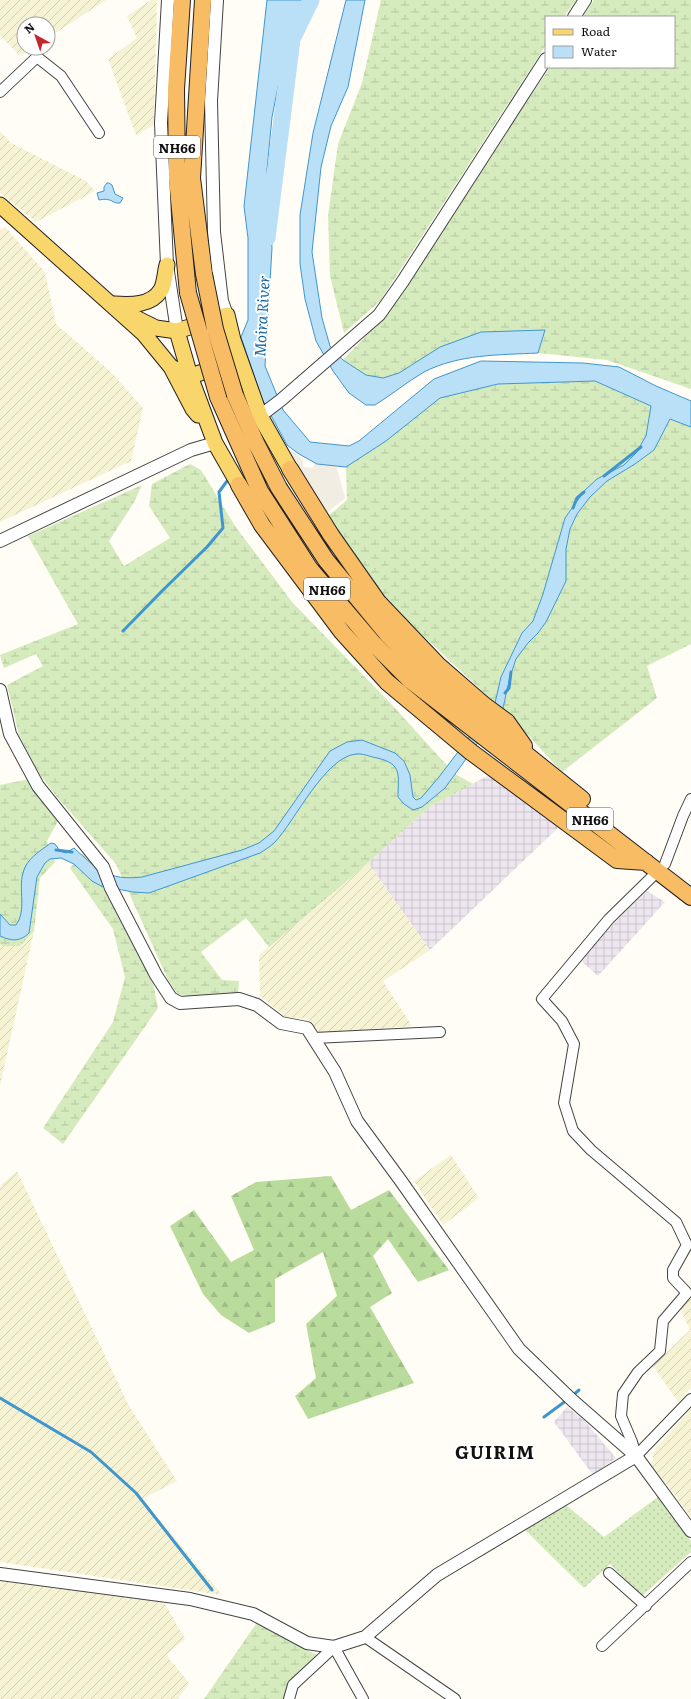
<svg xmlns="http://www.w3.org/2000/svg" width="691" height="1699" viewBox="0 0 691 1699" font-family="Literata,serif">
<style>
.industrial{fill:url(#industrial-grid)}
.farmland{fill:url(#farmland-furrows)}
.grass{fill:url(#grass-dots)}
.forest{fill:url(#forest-firs)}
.wetland{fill:url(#wetland-marsh)}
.plaza{fill:#f1ede2}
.water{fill:#b9e0f7;stroke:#3f96cf}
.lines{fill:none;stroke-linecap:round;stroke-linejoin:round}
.stream{stroke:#3f96cf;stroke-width:3}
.river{stroke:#b9e0f7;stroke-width:17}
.minor-casing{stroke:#444;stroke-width:12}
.tertiary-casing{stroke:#444;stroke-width:14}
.primary-casing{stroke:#222;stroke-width:17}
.trunk-casing{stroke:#222;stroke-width:18}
.minor{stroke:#fff;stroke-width:10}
.tertiary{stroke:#fff;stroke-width:12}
.primary{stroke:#f9d66b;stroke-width:15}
.trunk{stroke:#f7bc64;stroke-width:16}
.trunk-bridge-casing{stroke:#222;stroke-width:18;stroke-linecap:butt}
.trunk-bridge{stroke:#f7bc64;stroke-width:16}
.labels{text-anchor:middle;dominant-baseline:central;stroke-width:4;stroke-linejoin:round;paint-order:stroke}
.shield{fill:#fff;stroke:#585858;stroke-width:1}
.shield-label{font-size:13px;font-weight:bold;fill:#111}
.water-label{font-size:15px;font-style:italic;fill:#1768a6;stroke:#fff}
.district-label{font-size:18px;font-weight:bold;letter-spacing:1px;fill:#111;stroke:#fff}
</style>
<defs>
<pattern id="industrial-grid" width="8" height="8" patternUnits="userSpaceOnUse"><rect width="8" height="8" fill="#eee6ef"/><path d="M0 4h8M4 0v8" fill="none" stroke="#cbc4cc"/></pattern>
<pattern id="farmland-furrows" width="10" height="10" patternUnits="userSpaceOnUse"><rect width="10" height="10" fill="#f6f3d4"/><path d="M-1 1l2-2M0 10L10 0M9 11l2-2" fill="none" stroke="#d2cfb5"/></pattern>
<pattern id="grass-dots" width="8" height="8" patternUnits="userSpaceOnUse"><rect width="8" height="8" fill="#d5ebbd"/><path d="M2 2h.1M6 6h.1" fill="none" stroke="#b6c8a1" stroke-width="1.8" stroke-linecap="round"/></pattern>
<pattern id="forest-firs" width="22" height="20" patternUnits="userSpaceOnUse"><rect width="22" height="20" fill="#b9dc9c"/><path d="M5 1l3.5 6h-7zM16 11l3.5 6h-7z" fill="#9ebc85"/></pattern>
<pattern id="wetland-marsh" width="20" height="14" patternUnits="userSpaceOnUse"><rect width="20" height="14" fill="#d5ebbd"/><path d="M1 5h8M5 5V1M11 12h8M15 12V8" fill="none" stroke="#b6c8a1"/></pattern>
</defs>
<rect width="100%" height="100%" fill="#fffdf5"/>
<path class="industrial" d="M495,772L562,824L430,950L368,863L429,807Z
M647,891L665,902L598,976L578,958Z
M567,1407L584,1420L616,1458L593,1475L554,1422Z"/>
<path class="farmland" d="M0,0H106L48,38V24H24V48H33L20,56L0,35Z
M151,0H157L154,125L136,135L108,59L137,38L127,16Z
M0,131L11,143L86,181L95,191L36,222L0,193Z
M5,227L45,272L56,324L112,373L143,408L131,461L0,522V230Z
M368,863L430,950L383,981L412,1026L320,1033L308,1019L286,1017L260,996L259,955Z
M34,931L0,1086V944L20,946Z
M451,1155L479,1198L443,1225L414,1181Z
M17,1171L129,1406L177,1481L142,1499L222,1595L0,1562V1189L2,1184Z
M691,1295V1388L678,1402L653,1366L690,1330L680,1309Z
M691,1409V1517L651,1464L655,1449Z
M0,1581L164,1602L185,1639L166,1655L189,1683L178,1699H0Z"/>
<path class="grass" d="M659,1496L691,1541V1552L642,1596L610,1564L584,1588L525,1530L565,1504L604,1537Z"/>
<path class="forest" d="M331,1176L351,1210L389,1190L449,1270L418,1282L388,1239L373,1256L392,1293L370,1307L414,1383L308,1419L295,1396L316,1378L306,1324L337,1296L323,1252L275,1279V1322L249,1333L221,1315L203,1294L170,1226L194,1210L231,1262L254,1250L231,1196L256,1182Z"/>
<path class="wetland" d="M381,0H576L564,17H546V45L380,301L344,333L330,276L328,216L338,144L362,83Z
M594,0H691V389L607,360L538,353L545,330L440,347L399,373L383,378L366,375L343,360L388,313L550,67H674V17H583Z
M595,381L651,406L646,436L636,453L624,465L597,479L585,490L565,518L543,594L533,621L522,633L501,677L495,703L389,604L327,517L347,500L346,467L386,441L440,398L498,384Z
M670,419L691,427V644L647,666L657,698L562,772L503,708L516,659L528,643L538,633L546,622L566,581V549L570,529L577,514L590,497L607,481L635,464L654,450Z
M190,464L201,470L235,526L292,602L395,708L441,759L457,775L473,784L429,807L368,863L269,947L246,918L201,952L222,980L239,981L238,994L201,998L178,994L169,982L116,864L57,797L40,775L19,735L7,685L43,666L36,654L4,668L0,655L78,624L28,536L142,485L133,504L109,541L124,566L170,538L149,506L152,484Z
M30,779L58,821L47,841L55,862L40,878L34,931L20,946H3L0,944V785Z
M83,853L150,968L158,1008L63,1144L43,1128L113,1022L125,977L113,929L70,868Z
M256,1624L317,1655L288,1682L283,1699H204Z"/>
<path class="plaza" d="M291,450L303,460V467L314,468V463L336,465L345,498L324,515L313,500L318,496L285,454Z"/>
<path class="water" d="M267,0H307L287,42L272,117L267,170L272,248L265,366L283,410L310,442L349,446L359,441L434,379L481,361L583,363L619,367L656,386L691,401V427L670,419L654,450L635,464L607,481L590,497L577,514L570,529L566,549V581L546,622L538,633L528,643L516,659L510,677L503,708L445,788L422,807L413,810L404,804L398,797C398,775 403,764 377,758C371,757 362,753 356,754C325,757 295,821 275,842C271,846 265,850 260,853L149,893L133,892L101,886L92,881L74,864L61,858L50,859L45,863L37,877L29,933C20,942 11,941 0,936V914L10,925H16C27,910 18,890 23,873C26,859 40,851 51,843L55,844L60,851L66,853L74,848C97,869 108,881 142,877L242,850L259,843L274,831L330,751L347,742L362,740L395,753L404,761L410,775L413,797L416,800L421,798L439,777L495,703L501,677L522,633L533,621L543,594L565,518L585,490L597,479L624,465L636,453L646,436L651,406L595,381L498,384L440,398L386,441L346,467L317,464L299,454L287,445L262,399L241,337L248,320V238L244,206Z
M346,0H365L348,87L331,126L321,167L312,252L322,318L330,346L343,360L366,375L383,378L399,373L440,347L481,332L545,330L538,353C499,355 459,354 424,372C407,382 391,395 375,405H366L349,393L333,371L316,341L305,299L300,264V215L313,133Z
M107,183H109L112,185L115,194L123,198L120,203C112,204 112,197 99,200L97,193L104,191V187Z"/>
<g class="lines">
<path class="stream" d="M604,476L641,447
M573,508L577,498L584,492
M123,631L162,591L207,547L223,528L219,492L230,477
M505,693L509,688L511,672
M56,850L72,852
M571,1397L579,1390
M0,1398L91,1452L136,1493L212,1590
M544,1417L567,1400"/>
<path class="river" d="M267,238L292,39L311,0"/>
<defs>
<path id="minor" d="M0,92L37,57L61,76L99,133
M665,864L683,816L691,799
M658,871L609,919L542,999L562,1021L574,1044L564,1103L573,1131L591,1150L676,1222L687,1245L673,1270V1278L687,1293L663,1321L660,1351L638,1372L623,1394L621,1416L632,1442L636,1456L691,1399
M314,1038L440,1032
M609,1573L646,1606
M365,1637L455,1699
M602,1646L691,1562
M289,1699L293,1685L334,1647L363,1699"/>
<path id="tertiary" d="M168,0L161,123L167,265L177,331
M217,0L211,101L214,232L222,301L227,315
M574,17L585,0
M260,416L281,400L379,315L403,281L546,59
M0,541L191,450L215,443
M0,690L10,734L38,786L103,867L111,888L156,975L171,998L180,1003L239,999L257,1005L281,1023L307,1028L335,1072L357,1121L401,1181L519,1349L572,1400L636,1456L691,1531
M0,1574L190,1599L253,1614L307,1643L334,1647L365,1637L437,1575L636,1456"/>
<path id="primary" d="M0,205L144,334L171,367L190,376L240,361
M114,304C131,305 151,306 161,290C165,283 165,272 167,265
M128,314L156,328L177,331L227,315L233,340L260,416L290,469
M177,331L190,376L215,443L239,485
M171,367L193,409L198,415"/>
<path id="trunk" d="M182,0L176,89L177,178L188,293
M203,0L192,178L204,274
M235,395L256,443L279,488L326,560L387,634L421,669L472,711L582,799
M218,397L260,491L310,569L373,643L411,681L691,897
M290,469L331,535L378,602L438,665L484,705L507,722L524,746
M239,485L262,525L342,632L387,682L471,752L617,860L646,862"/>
</defs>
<use href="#minor" class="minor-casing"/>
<use href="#tertiary" class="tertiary-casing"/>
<use href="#primary" class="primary-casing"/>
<use href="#trunk" class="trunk-casing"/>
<use href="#minor" class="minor"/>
<use href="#tertiary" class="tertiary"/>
<use href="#primary" class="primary"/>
<use href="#trunk" class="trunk"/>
<defs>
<path id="trunk-bridge" d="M204,274L215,329L235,395
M188,293L218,397"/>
</defs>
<use href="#trunk-bridge" class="trunk-bridge-casing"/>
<use href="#trunk-bridge" class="trunk-bridge"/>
</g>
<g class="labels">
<g class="shield">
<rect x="154" y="136" width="46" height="22" rx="3"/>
<rect x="304" y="578" width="46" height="22" rx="3"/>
<rect x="567" y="808" width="46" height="22" rx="3"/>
</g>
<g class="shield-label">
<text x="177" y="147">NH66</text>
<text x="327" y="589">NH66</text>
<text x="590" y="819">NH66</text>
</g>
<g class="water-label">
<text transform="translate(261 316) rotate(-87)">Moira River</text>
</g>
<g class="district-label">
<text x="495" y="1451">GUIRIM</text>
</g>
</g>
<rect x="545" y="16" width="130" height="52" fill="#ffffff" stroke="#a0a0a0"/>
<rect x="553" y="29" width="20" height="6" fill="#f9d66b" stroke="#a0a0a0"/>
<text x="581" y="36" font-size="12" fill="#111111">Road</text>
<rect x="553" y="46" width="20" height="12" fill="#b9e0f7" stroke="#a0a0a0"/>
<text x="581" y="56" font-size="12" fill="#111111">Water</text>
<g transform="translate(36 36) rotate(320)"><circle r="19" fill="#ffffff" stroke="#a0a0a0"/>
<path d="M0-3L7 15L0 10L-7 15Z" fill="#c4262e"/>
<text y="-6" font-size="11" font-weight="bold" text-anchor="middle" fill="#111111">N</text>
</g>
</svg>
